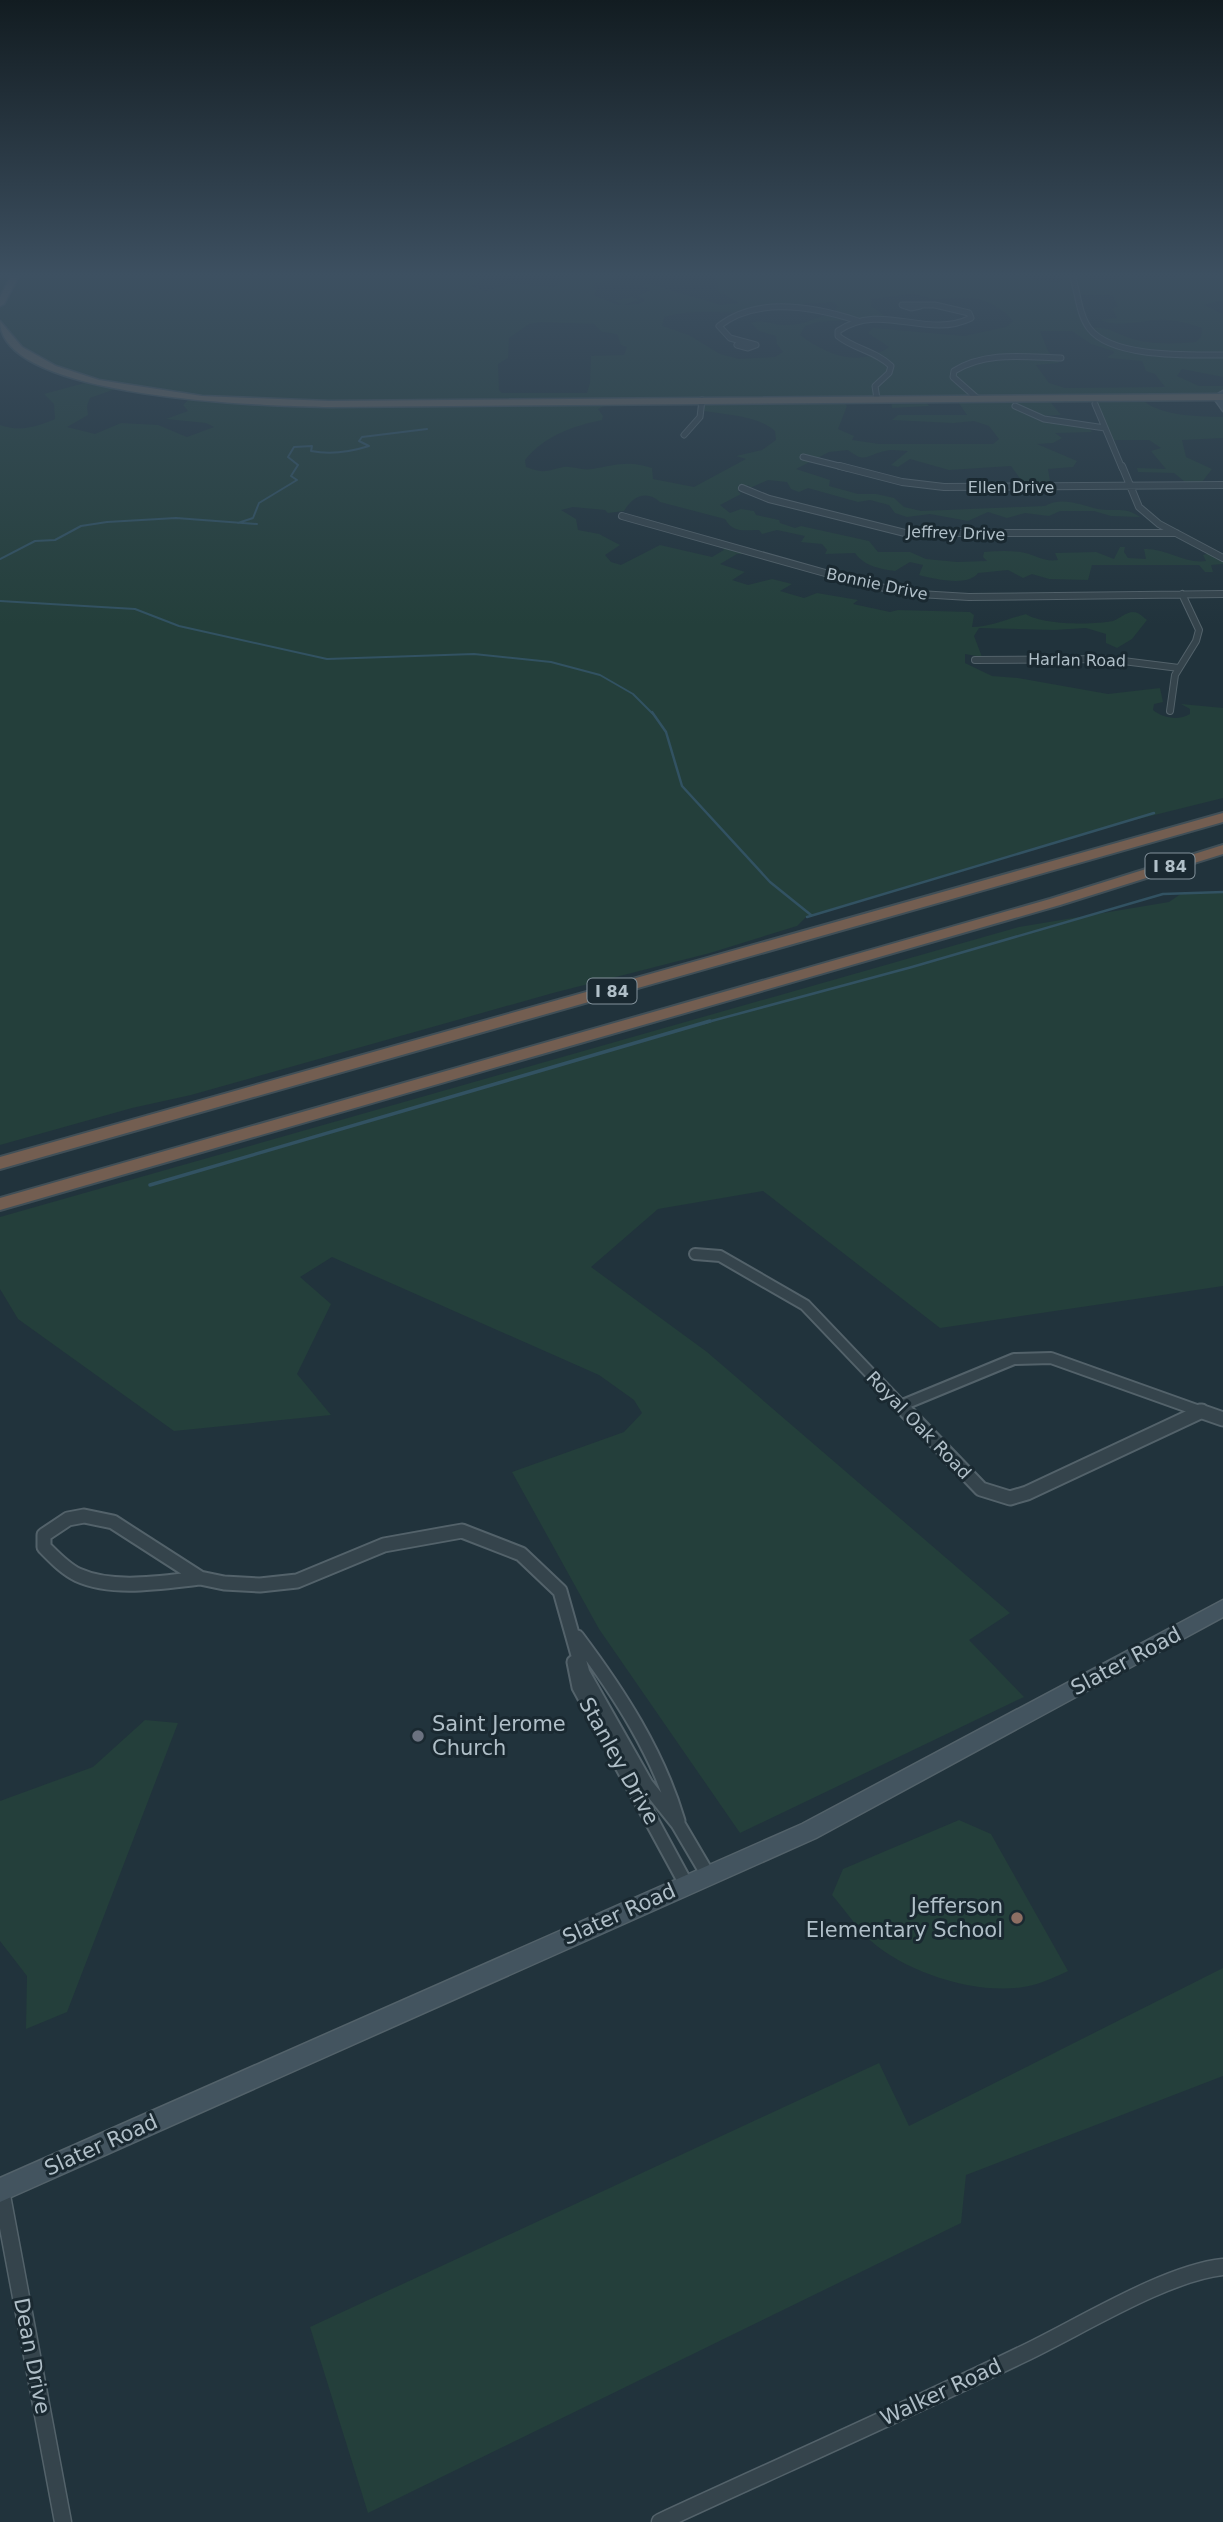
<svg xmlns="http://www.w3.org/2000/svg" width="1223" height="2522" viewBox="0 0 1223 2522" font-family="'DejaVu Sans',sans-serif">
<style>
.green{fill:#243f3b;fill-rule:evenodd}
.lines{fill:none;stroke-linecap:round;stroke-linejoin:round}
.stream-far2{stroke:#325262;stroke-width:2}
.stream-far1{stroke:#325262;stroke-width:2.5}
.stream{stroke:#325262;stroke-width:3.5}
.minor-far4-casing{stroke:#53626a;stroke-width:7}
.minor-far3-casing{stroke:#53626a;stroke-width:8}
.minor-far2-casing{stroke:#53626a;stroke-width:14}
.minor-far1-casing{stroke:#53626a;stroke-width:17}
.minor-casing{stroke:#53626a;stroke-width:19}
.secondary-casing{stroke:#53626a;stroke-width:3}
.trunk-casing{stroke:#404f57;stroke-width:3}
.motorway-casing{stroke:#404f57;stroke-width:4}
.minor-far4{stroke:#35444c;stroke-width:5}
.minor-far3{stroke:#35444c;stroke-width:6}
.minor-far2{stroke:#35444c;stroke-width:10}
.minor-far1{stroke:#35444c;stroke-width:13}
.minor{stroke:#35444c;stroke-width:16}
.secondary{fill:#43545f;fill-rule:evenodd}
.trunk{fill:#63615e;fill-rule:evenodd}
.motorway{fill:#735e51;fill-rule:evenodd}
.worship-dot{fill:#6b7280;stroke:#1a2931;stroke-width:2.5}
.education-dot{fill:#8d6e63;stroke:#1a2931;stroke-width:2.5}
.labels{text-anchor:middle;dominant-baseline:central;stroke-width:6;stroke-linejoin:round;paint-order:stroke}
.far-street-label{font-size:16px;fill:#b0bfc8;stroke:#1a2931}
.shield{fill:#1a2931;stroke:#83929b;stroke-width:2}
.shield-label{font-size:16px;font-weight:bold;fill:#b0bfc8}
.street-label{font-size:18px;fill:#b0bfc8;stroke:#1a2931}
.near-street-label{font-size:21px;fill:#b0bfc8;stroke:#1a2931}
.near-poi-label{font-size:21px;fill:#b0bfc8;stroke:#1a2931;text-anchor:start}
</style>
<rect width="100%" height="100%" fill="#21333c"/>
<path class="green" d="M0,272H458L472,278L488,277L470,286L486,291L509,284L554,287L560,284L559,278C579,276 600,266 618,278L593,284L597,292L593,295L618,305L622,304L614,301L632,297L639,300L623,305L639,304L645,300L638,296L651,290L643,285L646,283L721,305L739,303L719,292L715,277L702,272H967L973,276L987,275L985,272H1025L1022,275C1033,280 1050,283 1062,281V272H1081L1086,278C1100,280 1118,280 1131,274L1145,279L1177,276L1175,272L1207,275L1223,272V300L1204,305L1223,314V377L1182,369L1177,376L1199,386H1223V393L1140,398C1160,417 1196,416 1223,417V438L1182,440L1186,457L1212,469L1202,482H1185L1174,473L1138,472L1137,468L1166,469L1151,451L1161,448L1149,440H1110L1093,398H1047L1061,415L1041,416L1088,427L1092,432L1055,433L1062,438L1053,443L1037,444L1077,461L1073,467L1048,469L1051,487H1026L1011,466L949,470L910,459L898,467L891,465L908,451C901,451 892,449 885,451C866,455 866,464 848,450L829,452L796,469L830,480L829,486L858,494H876L894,498L904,507L921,511L1045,506C1061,496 1081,505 1098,509C1115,512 1125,506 1140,517L1111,516L1094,511H1060L1049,516L1025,513L1007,518L988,512L968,521L930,514L907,517L895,513L889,505L870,500L858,502L808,488L799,492L791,489L787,482L768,480L750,488L749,485L738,491L741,494L720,505L730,513L741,509L754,511L756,515L779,520L780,523L795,528L801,526L869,541L878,552H910L926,559L957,562L987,561L983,557L984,552C998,551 1011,550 1025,553C1038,556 1044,562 1058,560L1055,553L1096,552L1114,559L1120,547H1125L1124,552L1128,558L1146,559L1144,549C1167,548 1184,564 1206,561L1203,555L1213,552L1223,558V564L1211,565L1213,572H1205L1199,565H1092L1088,580L1049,579L1032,574L1023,578L1008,570L978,573C968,587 935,579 919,575L923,565L910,562L895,571C880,569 864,566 855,553L825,554L827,550L822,544L801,542L805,536L777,530L762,534L759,530C743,530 733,533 725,519L660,502C646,489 632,497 624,511L608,513L605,510L573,507L561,510L576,519L578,530L599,534L620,545L605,555L611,562L621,565L660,545L712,557L724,550L723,548L745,554H737L720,564L745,572L732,580L748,585L772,579L792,584L780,591L804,598L817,593L858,600L853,604L890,612L898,610L970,612L974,615L972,627C990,627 1007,619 1026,614C1042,625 1093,625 1113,621C1119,619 1126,612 1133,612C1139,612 1143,617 1147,620L1132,639L1117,648L1106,643V634L1086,628L1054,630L979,628L974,636L982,657L965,654V663L992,676L1018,678L1108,694L1160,688L1163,702L1154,704L1153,710C1163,718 1178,721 1190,714V709L1181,704L1223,708V798L1094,830L807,916L797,926L710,953L553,993L191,1095L132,1108L0,1145V425C20,432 36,427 55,419L54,404L44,394L92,381C69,373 8,350 0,327C0,315 0,286 0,272ZM912,294C921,295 933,300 941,299C971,296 992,297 1013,321L1006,327L964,336L873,328L868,333L889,347C859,368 827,355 800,335L805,326L817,322L845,320L826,315C812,320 801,325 786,325C774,326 763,318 751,323L759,331L776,336L777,344L783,352L775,357L739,359L720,354L689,335L662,326L664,317C689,310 710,312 736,313C755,314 778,309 798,309L802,304L834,302L838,307L832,313L858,321L889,319L871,306L872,299ZM1112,295L1118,306L1112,309L1117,318L1100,320C1118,328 1138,321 1157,320C1173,319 1187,323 1202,328L1201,337L1196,342C1174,344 1148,345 1127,337C1110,331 1109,327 1090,328L1079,295ZM540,322L594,324L602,332L617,334L621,345L627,347L624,355L591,356L590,383L587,393H502L499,390L498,364L508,358L509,338L529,324ZM1040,331H1072L1091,344L1113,351L1114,353L1107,357L1109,358L1142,361L1146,371L1155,374L1165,387L1065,388L1049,383L1036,365L1059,363L1048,351ZM121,387L189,399L183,405L188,411L166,419L206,423L214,427L187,437L158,425L121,423L95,434L67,427L88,415L87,406L90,398ZM891,399L892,408L929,406L925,400L956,399L967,415H898L892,420L953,423L974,421L989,426L999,439L993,444H879L852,440L854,436L838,429L847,406L841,400ZM702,400L704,411C726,415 757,415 775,431L776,440L762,450L736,456L746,459L694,487L653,479L652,468C626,460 617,465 592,469C582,471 573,466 564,467C545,471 546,474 526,467L525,460C544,436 573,426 602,420L603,416L598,409L614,401Z
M1223,891V1286L940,1328L763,1191L658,1209L591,1267L707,1352L1010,1613L969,1640L1024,1697L740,1833L599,1629L512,1472L624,1432L642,1413L634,1400L599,1375L332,1257L300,1277L331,1304L297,1374L331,1415L174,1431L18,1319L0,1289V1217L1019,927L1169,902L1182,893Z
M145,1720L178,1723L67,2012L26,2029L27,1976L0,1941V1801L93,1767Z
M959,1820L991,1834L1068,1971C1057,1976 1045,1982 1033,1985C984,1998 908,1974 871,1941C857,1928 845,1910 832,1895L843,1869Z
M1223,1968V2076L966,2175L961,2223L368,2513L310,2327L879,2063L909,2126Z"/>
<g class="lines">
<path class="stream-far2" d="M238,523L253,518L259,503L297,480L291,476L298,465L288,457L294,447L312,446L311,451C331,455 350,452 369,446L359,441L362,437L427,429
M0,559L35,541L55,540L81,526L107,522L176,518L257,524
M0,601L135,609L179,626L327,659L474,654L551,662L600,675L633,694L653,714"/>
<path class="stream-far1" d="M652,712L666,732L682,786L770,882L811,915
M807,917L1154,813
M704,1023L912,967L1163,894L1223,892"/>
<path class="stream" d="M150,1185L710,1021"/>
<defs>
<path id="minor-far4" d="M1071,272C1078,290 1078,313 1089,328C1111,358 1189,355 1223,355
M740,342L737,345L748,348L756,345L730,338L719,326C757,296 815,307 858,321
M877,399L875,386L889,373L891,366C876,351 854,349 838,336V331C882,301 926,340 971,318L969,313L935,305H902L911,308L920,306
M978,399L953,377L954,371C986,351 1025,357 1061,358
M1095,404L1122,468
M1015,406L1044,419L1105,428
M684,435L700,417L702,400
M803,457L847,468"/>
<path id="minor-far3" d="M840,466L902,482L944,487L1223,485
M1122,466L1139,507L1159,524L1223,558
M742,488L769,499L905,533H1176
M622,516L868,585L919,594L969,597L1223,594
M975,660L1107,659L1179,668
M1170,711L1175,675L1196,641L1199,630L1182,594"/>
<path id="minor-far2" d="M695,1254L720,1256L805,1305L908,1413
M900,1406L1014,1359L1051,1358L1205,1413
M1198,1413L1202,1411"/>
<path id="minor-far1" d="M906,1411L981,1489L1010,1498L1027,1493L1202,1411
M1200,1411L1223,1419
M84,1516L113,1522L200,1578C163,1582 113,1591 78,1575C65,1569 54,1557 44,1547V1535L68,1519Z
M200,1578L224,1583L260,1585L297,1581L384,1545L462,1531L521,1554L560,1591L583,1673L646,1784L678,1824L708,1875
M577,1637C619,1693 658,1753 678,1821
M574,1662L579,1687L686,1884"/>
<path id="minor" d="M1,2190L63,2522
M660,2522C781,2466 903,2412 1023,2354C1078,2328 1165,2273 1223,2267"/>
<path id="secondary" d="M1223,391V411L1213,397Z
M1223,1600V1617L816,1838L0,2202V2178L802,1824Z"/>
<path id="trunk" d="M13,272H21L4,304L0,306V297Z
M0,321L22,347L56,366L99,380L202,396L329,401L1223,394V400L329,407C273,406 0,400 0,321Z"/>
<path id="motorway" d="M1223,813V822L0,1169V1157Z
M1223,845V854L1060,905L0,1210V1198L1050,899Z"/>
</defs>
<use href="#minor-far4" class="minor-far4-casing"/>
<use href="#minor-far3" class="minor-far3-casing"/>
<use href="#minor-far2" class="minor-far2-casing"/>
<use href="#minor-far1" class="minor-far1-casing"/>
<use href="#minor" class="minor-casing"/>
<use href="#secondary" class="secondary-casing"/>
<use href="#trunk" class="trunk-casing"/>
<use href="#motorway" class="motorway-casing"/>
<use href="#minor-far4" class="minor-far4"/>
<use href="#minor-far3" class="minor-far3"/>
<use href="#minor-far2" class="minor-far2"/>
<use href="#minor-far1" class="minor-far1"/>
<use href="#minor" class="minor"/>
<use href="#secondary" class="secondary"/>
<use href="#trunk" class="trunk"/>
<use href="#motorway" class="motorway"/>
</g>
<linearGradient id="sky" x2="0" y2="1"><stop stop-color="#121c21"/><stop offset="0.44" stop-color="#3d5061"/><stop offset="1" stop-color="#3d5061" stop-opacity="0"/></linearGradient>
<rect width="1223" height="625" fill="url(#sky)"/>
<circle class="worship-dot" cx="418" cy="1736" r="7"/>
<circle class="education-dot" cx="1017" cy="1918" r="7"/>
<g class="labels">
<g class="far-street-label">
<text x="1011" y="487">Ellen Drive</text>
<text transform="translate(956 533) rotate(2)">Jeffrey Drive</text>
<text transform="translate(877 584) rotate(12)">Bonnie Drive</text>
<text transform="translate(1077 660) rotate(1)">Harlan Road</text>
</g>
<g class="shield">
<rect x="1145.5" y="853.5" width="49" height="25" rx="5"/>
<rect x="587.5" y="978.5" width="49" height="25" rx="5"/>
</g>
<g class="shield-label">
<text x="1170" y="866">I 84</text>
<text x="612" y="991">I 84</text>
</g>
<g class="street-label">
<text transform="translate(919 1425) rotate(46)">Royal Oak Road</text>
</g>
<g class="near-street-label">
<text transform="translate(1126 1661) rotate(-28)">Slater Road</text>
<text transform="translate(619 1761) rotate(61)">Stanley Drive</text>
<text transform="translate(619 1914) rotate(-24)">Slater Road</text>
<text transform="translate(101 2145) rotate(-24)">Slater Road</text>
<text transform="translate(32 2356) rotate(79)">Dean Drive</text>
<text transform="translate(941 2392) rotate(-25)">Walker Road</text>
</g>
<g class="near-poi-label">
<text x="432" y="1724">Saint Jerome<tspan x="432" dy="24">Church</tspan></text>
<text x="1003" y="1906" text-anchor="end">Jefferson<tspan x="1003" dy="24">Elementary School</tspan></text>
</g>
</g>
</svg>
